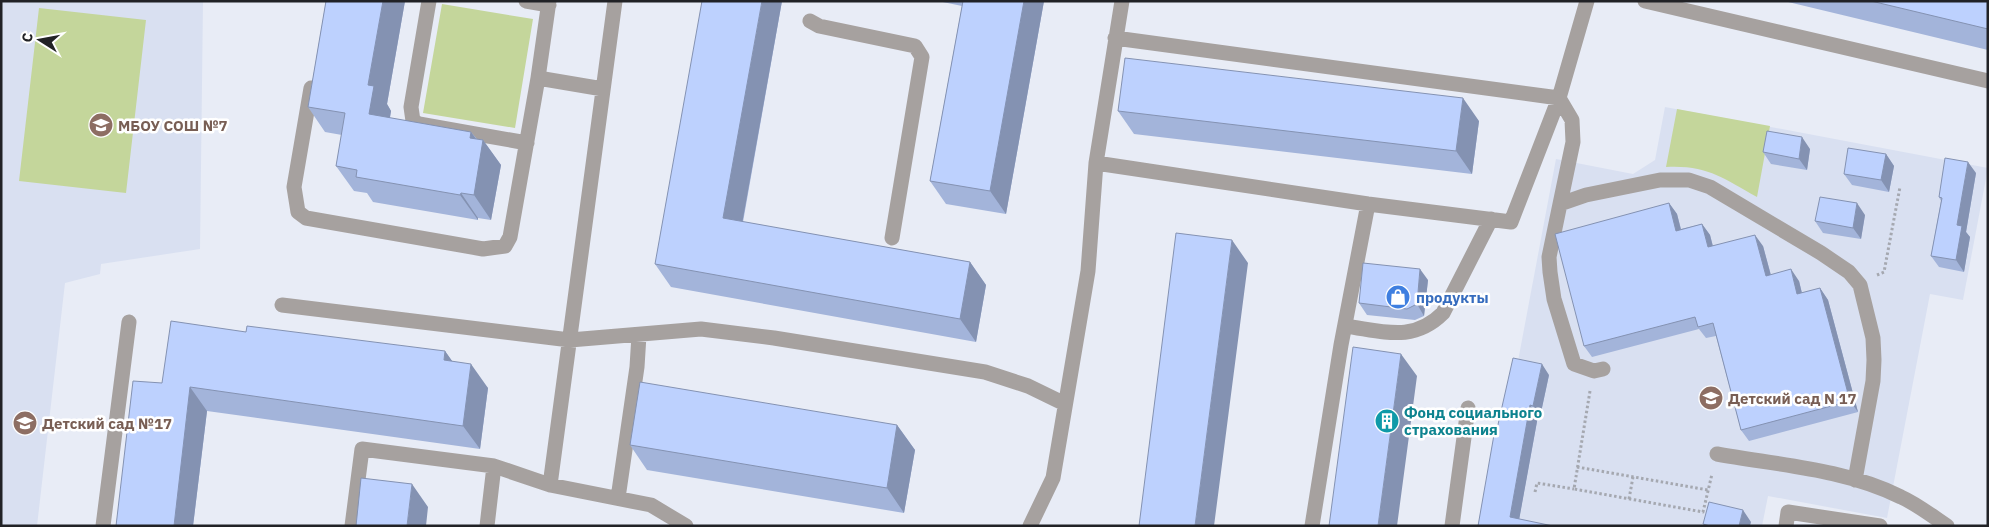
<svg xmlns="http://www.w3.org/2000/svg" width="1989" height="527" viewBox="0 0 1989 527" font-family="'IBM Plex Sans',sans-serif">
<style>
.built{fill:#d9e0f1}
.green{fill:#c4d69b}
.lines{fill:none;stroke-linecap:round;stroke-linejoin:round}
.path{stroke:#a5a8b0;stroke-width:3;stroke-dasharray:2.5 2.5;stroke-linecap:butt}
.minor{stroke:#a6a19f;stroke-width:15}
.wall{fill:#a3b4da}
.shaded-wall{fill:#8492b2}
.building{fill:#bdd1fe;stroke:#8492b2}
.labels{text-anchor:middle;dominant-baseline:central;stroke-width:5;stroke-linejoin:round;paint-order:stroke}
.education-label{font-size:15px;font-weight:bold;fill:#785e54;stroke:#fff;text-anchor:start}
.shop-label{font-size:15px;font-weight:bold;fill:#366cbe;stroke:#fff;text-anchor:start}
.culture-label{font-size:15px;font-weight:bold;fill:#0d838f;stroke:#fff;text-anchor:start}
</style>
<rect width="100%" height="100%" fill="#e8ecf6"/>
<path class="built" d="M1,1H203L200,249L101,264L100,274L65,283L37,526H1Z
M1665,107L1988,168L1963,300L1930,294L1887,518L1768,496L1762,526H1487L1556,159L1633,174L1655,160Z"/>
<path class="green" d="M442,4L533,19L515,128L423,113Z
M39,8L146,20L126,193L19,181Z
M1677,109L1770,126L1757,197C1722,178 1708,165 1666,167Z"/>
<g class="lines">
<path class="path" d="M1877,275L1884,272L1900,187
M1590,391L1574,489L1703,512L1712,474
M1577,467L1708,490
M1535,492L1537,483L1574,489
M1629,499L1633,477"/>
<path class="minor" d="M429,1L411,107L413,121L419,124L527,143
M526,1L549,5
M1645,1L1988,81
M810,21L819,26L915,46L922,57L892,238
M1115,38L1559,98L1572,120L1573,142L1560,204L1586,195L1660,180H1689L1710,187L1821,253L1849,272L1860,285L1873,338L1874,360L1873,381L1855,480
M538,78L549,1
M311,88L294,187L298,212L306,218L483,249L505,246L510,237L538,78L603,89
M1096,163L1368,204L1511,222L1559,98L1587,1
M1560,204L1549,257L1550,272L1554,299L1574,364L1594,371L1603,369
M282,305L570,340L701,329L774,338L985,372L1028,386L1065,404
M1345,326C1383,331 1413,343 1443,313L1491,219
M1717,454C1778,465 1845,469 1901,497C1917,504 1932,516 1947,526
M550,485L615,1
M618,498L637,367L639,335
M103,526L129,322
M352,526L362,449L494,466L550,485L651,505L686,526
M487,526L494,466
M1030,526L1053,478L1088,271L1096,163L1122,1
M1312,526L1341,345L1368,204
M1452,526L1468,408
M1786,526L1788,512L1880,526"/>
</g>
<path class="wall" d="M326,1H405L387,104L391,111L390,118L471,132L477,139L483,140L501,165L491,220L478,218V220L373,202L367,193L354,191L336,166L342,135L325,132L308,107Z
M782,1L743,222L970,262L986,285L976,342L671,287L655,264Z
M938,1H1044L1006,214L946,204L930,181L962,6Z
M1784,1H1988V50Z
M1118,111L1479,121L1472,174L1134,134Z
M1810,149L1807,170L1771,164L1763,152Z
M1886,154L1894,166L1889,192L1852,185L1844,174Z
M1976,173L1966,232L1970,237L1964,272L1939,267L1931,256L1941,201L1939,197Z
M1669,203L1677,214L1681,229L1702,224L1710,235L1713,246H1763L1771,275L1799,281L1802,293L1820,288L1828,300L1858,412L1749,441L1741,430L1716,336L1706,338L1699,329L1592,357L1584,346Z
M1865,215L1861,239L1823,233L1815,221Z
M1428,280L1424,316L1415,320L1367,315L1359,303Z
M445,351L452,361L488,388L480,449L207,411L193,526H116L162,383Z
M1549,375L1540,417L1538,416L1519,519L1478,526L1497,429Z
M897,425L915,450L904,513L647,470L630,445Z"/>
<path class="shaded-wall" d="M383,1H405L387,104L391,111L386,139L369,114L368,85Z
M762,1H782L739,241L723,218Z
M1024,1H1044L1006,214L990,191Z
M1463,98L1479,121L1472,174L1456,151Z
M471,132L482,147L483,140L501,165L491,220L474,195L470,138Z
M1802,137L1810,149L1807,170L1799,159Z
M1886,154L1894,166L1889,192L1881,180Z
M1968,162L1976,173L1966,232L1970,237L1964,272L1956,260L1957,225Z
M461,193L478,218V220L460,195Z
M1669,203L1677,214L1684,242L1676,231Z
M1857,203L1865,215L1861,239L1853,228Z
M1702,224L1710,235L1716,259L1708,247Z
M1755,235L1763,246L1774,287L1766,276Z
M1232,240L1248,263L1214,526H1195Z
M970,262L986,285L976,342L960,319Z
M1420,269L1428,280L1424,316L1417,304Z
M1791,269L1799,281L1805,306L1797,294Z
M1820,288L1828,300L1858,412L1850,401Z
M445,351L462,375L444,360Z
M1401,354L1417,376L1397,526H1378Z
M471,364L488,388L480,449L463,426Z
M1542,364L1549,375L1540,417L1533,406Z
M190,387L207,411L193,526H174Z
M1530,405L1538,416L1518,526L1510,517Z
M897,425L915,450L904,513L887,488Z
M412,484L428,507L426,526H407Z
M1743,510L1751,522L1750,526H1739Z"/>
<path class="building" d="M326,1H383L368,85L374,86L369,114L471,132L470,138L483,140L474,195L461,193L460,195L356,177L357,170L336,166L345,113L308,107Z
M702,1H762L723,218L970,262L960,319L655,264Z
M963,1H1024L990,191L930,181Z
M1871,1H1988V29Z
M1125,58L1463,98L1456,151L1118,111Z
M1767,131L1802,137L1799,159L1763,152Z
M1848,148L1886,154L1881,180L1844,174Z
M1945,158L1968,162L1957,225L1962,226L1956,260L1931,256L1942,198L1939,197Z
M1820,197L1857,203L1853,228L1815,221Z
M1669,203L1676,231L1702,224L1708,247L1755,235L1766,276L1791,269L1797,294L1820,288L1850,401L1741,430L1713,323L1698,327L1695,317L1584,346L1555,234Z
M1176,233L1232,240L1195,526H1139Z
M1363,263L1420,269L1417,304L1407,309L1359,303Z
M171,321L246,332L247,326L445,351L444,360L471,364L463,426L190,387L174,526H116L133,381L162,383Z
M1353,347L1401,354L1378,526H1329Z
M1513,358L1542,364L1533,406L1530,405L1510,517L1553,526H1478L1495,429H1497Z
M640,382L897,425L887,488L630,445Z
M361,478L412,484L407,526H356Z
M1709,502L1743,510L1739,526H1710L1703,524Z"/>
<defs>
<symbol id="school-disc" viewBox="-11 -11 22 22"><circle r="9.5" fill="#8d6e63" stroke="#fff"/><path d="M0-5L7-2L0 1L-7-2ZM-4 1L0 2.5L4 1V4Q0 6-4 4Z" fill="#fff"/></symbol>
<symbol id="shop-disc" viewBox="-11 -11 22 22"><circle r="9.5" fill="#3f7fe0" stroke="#fff"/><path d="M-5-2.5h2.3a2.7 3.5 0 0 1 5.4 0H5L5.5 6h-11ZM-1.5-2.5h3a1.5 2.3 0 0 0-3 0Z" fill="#fff"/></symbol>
<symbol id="building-disc" viewBox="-11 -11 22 22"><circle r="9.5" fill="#0f9aa8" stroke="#fff"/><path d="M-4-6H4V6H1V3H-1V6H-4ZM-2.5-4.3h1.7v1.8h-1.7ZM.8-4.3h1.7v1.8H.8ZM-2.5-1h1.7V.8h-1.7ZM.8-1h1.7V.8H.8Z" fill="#fff"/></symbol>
</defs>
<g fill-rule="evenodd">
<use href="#school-disc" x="87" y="111" width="28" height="28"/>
<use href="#shop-disc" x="1384" y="283" width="28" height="28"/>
<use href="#school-disc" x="1697" y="384" width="28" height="28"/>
<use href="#building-disc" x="1373" y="407" width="28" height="28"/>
<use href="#school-disc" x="11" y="409" width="28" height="28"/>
</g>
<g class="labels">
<g class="education-label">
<text x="118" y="125">МБОУ СОШ №7</text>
<text x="1728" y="398">Детский сад N 17</text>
<text x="42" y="423">Детский сад №17</text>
</g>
<g class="shop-label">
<text x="1416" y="297">продукты</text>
</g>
<g class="culture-label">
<text x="1404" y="412">Фонд социального<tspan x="1404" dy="17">страхования</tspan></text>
</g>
</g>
<rect width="1989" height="527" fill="none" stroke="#212226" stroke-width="5"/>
<g transform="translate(40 40) rotate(281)" stroke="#ffffff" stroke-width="4" paint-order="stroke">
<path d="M0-4L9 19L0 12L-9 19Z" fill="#212226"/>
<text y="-8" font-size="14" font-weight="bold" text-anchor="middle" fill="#212226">С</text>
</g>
</svg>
